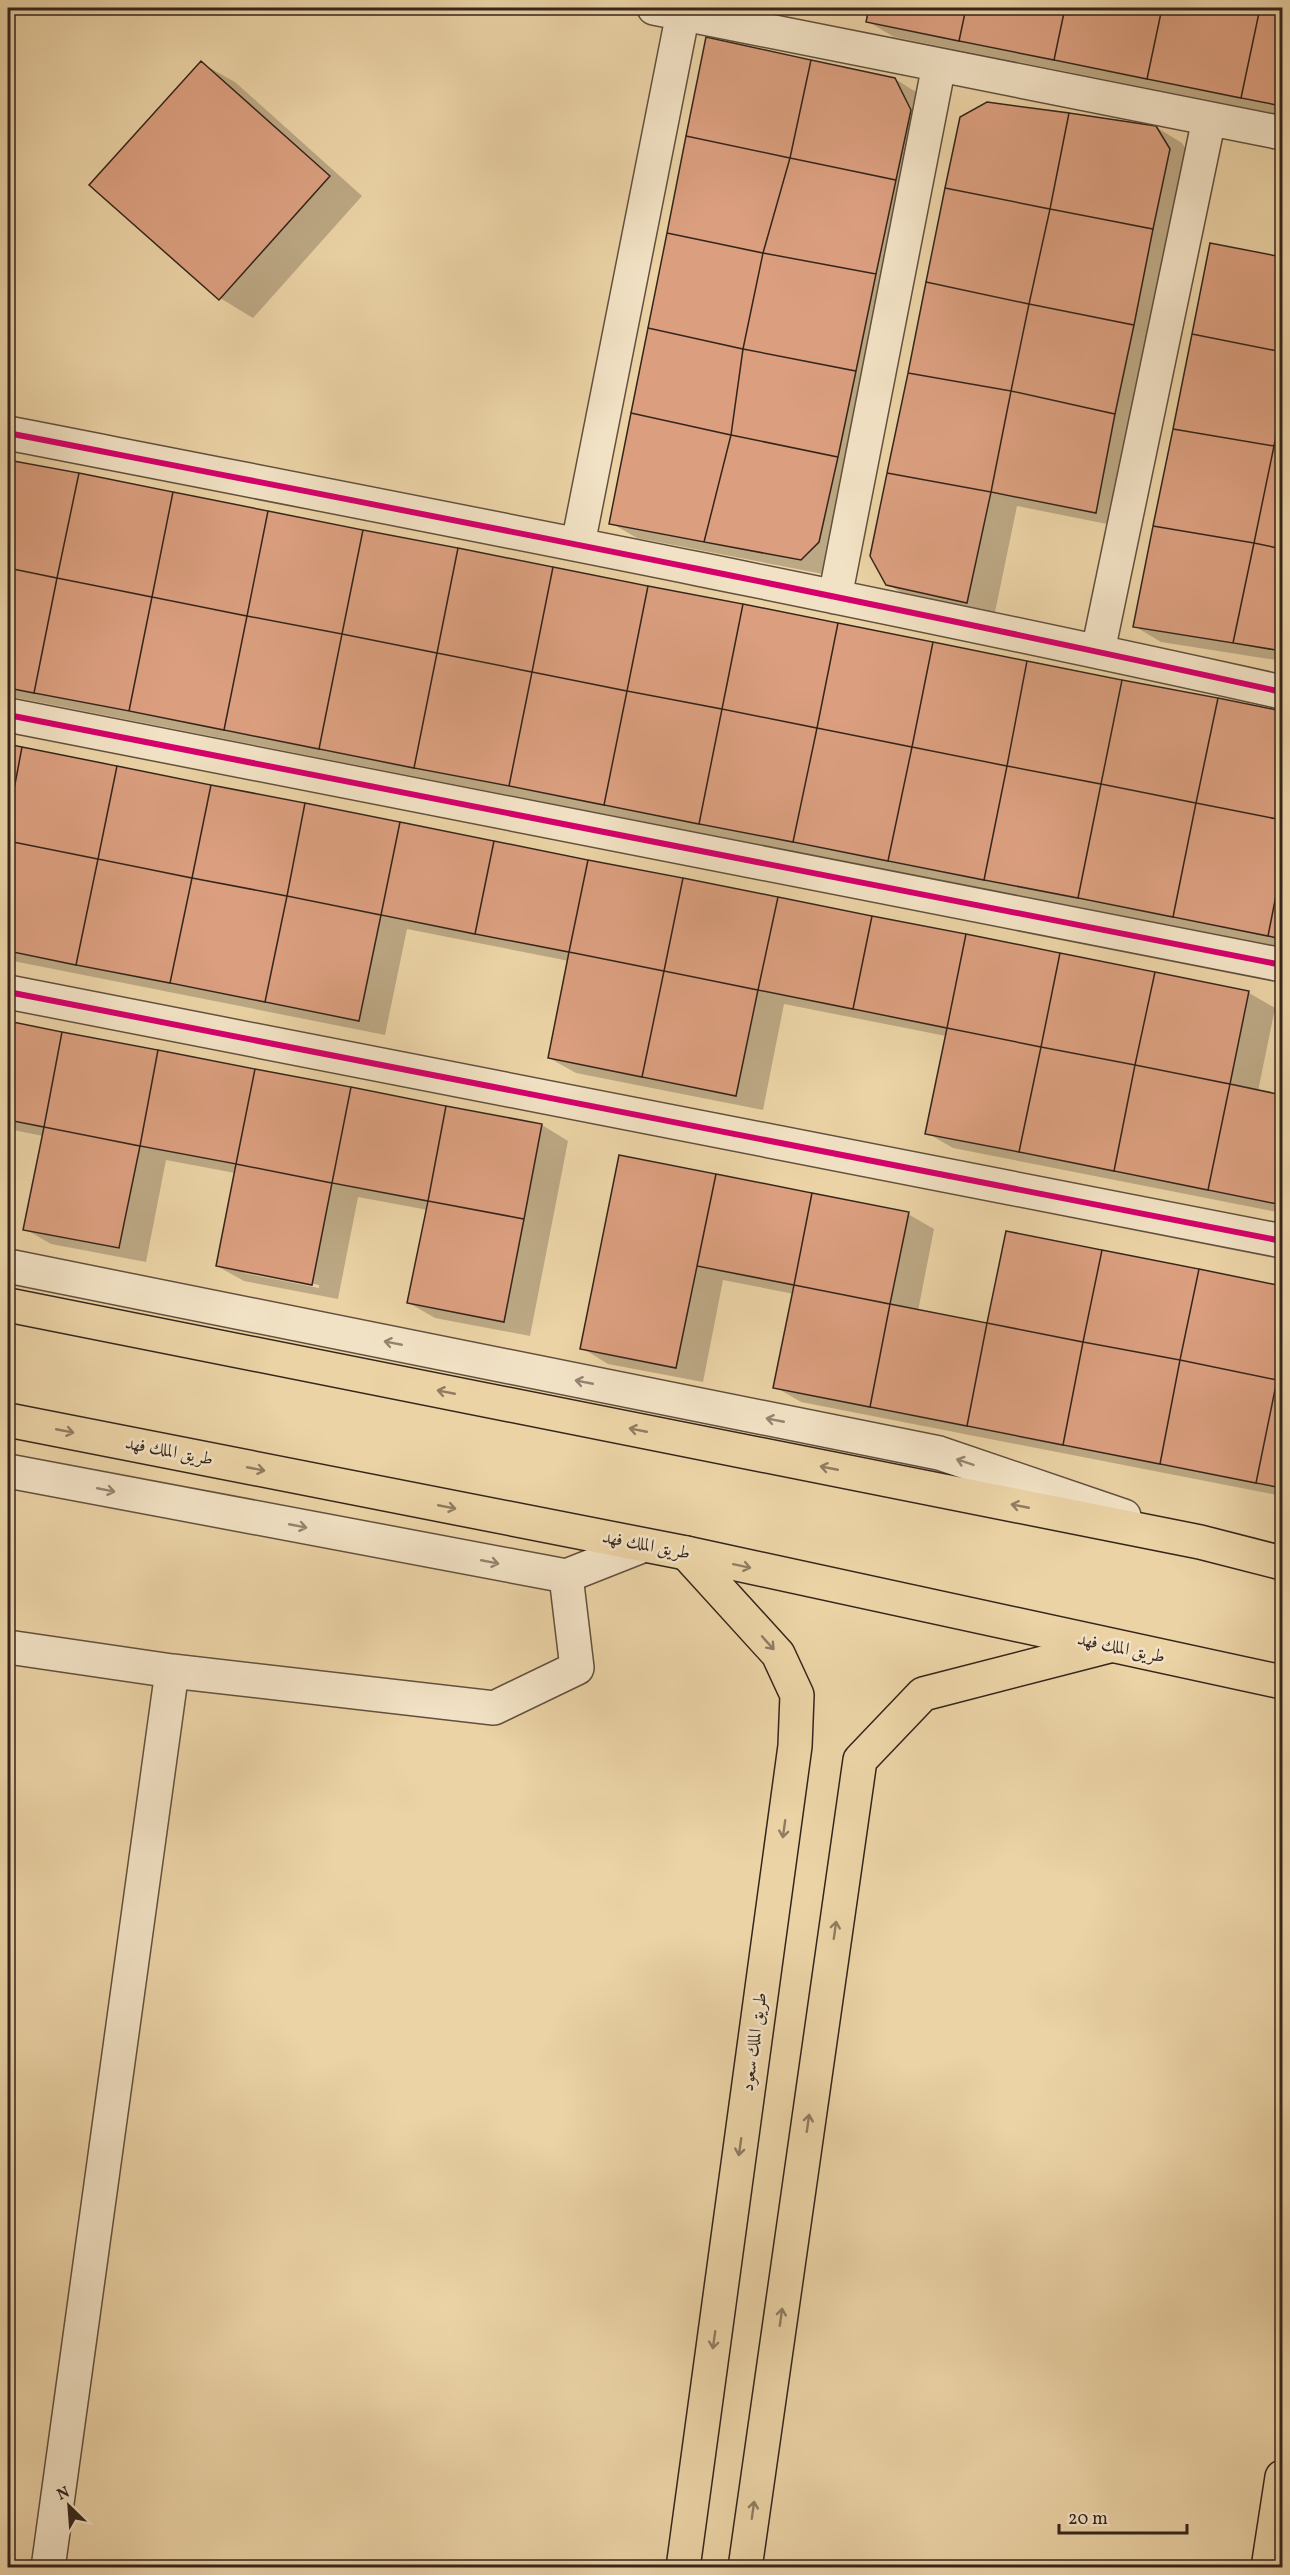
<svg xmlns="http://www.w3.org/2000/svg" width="1290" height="2575" viewBox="0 0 1290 2575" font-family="Vollkorn,Amiri,serif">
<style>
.shadow{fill:#0003;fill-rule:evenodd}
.building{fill:#db9f7f;stroke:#35251c;stroke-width:1.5}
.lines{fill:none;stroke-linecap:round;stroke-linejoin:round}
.minor-casing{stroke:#62503e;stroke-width:36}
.tertiary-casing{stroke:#62503e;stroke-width:36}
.primary-casing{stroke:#35251c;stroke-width:36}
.trunk-casing{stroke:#35251c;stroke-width:36}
.minor{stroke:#f2e2c5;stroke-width:33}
.tertiary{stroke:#f2e2c5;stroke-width:33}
.primary{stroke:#ebd3a6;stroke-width:33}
.trunk{stroke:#ebd3a6;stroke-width:33}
.cycleway-casing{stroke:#f2e2c5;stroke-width:10}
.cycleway{stroke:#d6006c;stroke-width:6}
.oneway{stroke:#948470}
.oneway2{stroke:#907c61}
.labels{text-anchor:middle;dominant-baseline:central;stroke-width:5;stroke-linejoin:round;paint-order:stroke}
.street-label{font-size:18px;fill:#35251c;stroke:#f2e2c5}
</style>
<rect width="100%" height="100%" fill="#ebd3a6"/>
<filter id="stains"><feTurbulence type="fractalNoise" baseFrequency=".00333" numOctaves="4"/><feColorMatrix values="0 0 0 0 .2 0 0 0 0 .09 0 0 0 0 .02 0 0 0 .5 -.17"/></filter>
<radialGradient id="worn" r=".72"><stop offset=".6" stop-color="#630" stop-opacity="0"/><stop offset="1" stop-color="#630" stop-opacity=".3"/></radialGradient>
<path class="shadow" d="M870,8H1282V115L894,37L867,21Z
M201,63L235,82L362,196L253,318L220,298Z
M895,79L921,95L828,575L637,538L611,523Z
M1156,127L1182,143L1196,166L1122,527L1017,506L994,617L914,600L887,584Z
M1211,245L1282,258V661L1161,642L1134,626Z
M8,462L1282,712V948L8,696Z
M8,745L1249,993L1275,1008L1258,1091L1282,1096V1213L953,1148L927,1133L946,1036L784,1004L763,1110L576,1073L549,1058L569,961L407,929L385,1035L8,960Z
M8,1023L542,1125L568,1141L530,1336L435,1318L409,1303L428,1210L358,1197L338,1299L244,1281L217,1266L235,1173L166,1160L146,1262L51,1244L25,1229L43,1136L8,1129ZM244,1270L319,1285V1288L244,1273Z
M620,1157L908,1214L934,1229L918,1311L988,1324L1007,1233L1282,1287V1496L801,1402L775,1387L794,1294L723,1280L703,1382L608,1364L582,1348Z"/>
<path class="building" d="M869,8H966L959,41L866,22Z
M966,8H1065L1054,60L959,41Z
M1065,8H1162L1147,79L1054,60Z
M1162,8H1260L1241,98L1147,79Z
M1260,8H1282V106L1241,98Z
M706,37L811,60L790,158L686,136Z
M811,60L895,78L911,110L896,180L790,158Z
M201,61L330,176L219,300L89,185Z
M987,102L1069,113L1050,209L945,188L960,117Z
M1069,113L1156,126L1170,149L1153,229L1050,209Z
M686,136L790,158L763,253L667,233Z
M790,158L896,180L876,274L763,253Z
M945,188L1050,209L1029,304L926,282Z
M1050,209L1153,229L1134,325L1029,304Z
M667,233L763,253L743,349L648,328Z
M1210,243L1282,257V352L1192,334Z
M763,253L876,274L856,371L743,349Z
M926,282L1029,304L1011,391L908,373Z
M1029,304L1134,325L1115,414L1011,391Z
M648,328L743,349L731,435L631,413Z
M1192,334L1282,352V406L1274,446L1173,429Z
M743,349L856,371L838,457L731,435Z
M908,373L1011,391L991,492L887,473Z
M1011,391L1115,414L1096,513L991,492Z
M1282,406V447L1274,446Z
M631,413L731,435L704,542L609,524Z
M1173,429L1274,446L1254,543L1153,526Z
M731,435L838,457L819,542L801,560L704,542Z
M1274,446L1282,447V549L1254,543Z
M8,460L79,473L57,578L8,568Z
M79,473L173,492L152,597L57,578Z
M887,473L991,492L967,603L886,585L870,556Z
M173,492L268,511L247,616L152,597Z
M268,511L363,530L342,634L247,616Z
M1153,526L1254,543L1233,643L1133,627Z
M363,530L458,548L437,653L342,634Z
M1254,543L1282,549V651L1233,643Z
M458,548L553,567L532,672L437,653Z
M553,567L648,586L627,691L532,672Z
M8,568L57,578L34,693L8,688Z
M57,578L152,597L129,711L34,693Z
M648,586L743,604L722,709L627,691Z
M152,597L247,616L224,730L129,711Z
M743,604L838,623L817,728L722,709Z
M247,616L342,634L319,749L224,730Z
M838,623L933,642L912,747L817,728Z
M342,634L437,653L414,768L319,749Z
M933,642L1027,661L1007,766L912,747Z
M437,653L532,672L509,786L414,768Z
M1027,661L1122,680L1101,784L1007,766Z
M532,672L627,691L604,805L509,786Z
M1122,680L1218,698L1196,803L1101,784Z
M627,691L722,709L699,824L604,805Z
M1218,698L1282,711V820L1196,803Z
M722,709L817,728L793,842L699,824Z
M817,728L912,747L888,861L793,842Z
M8,744L22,747L8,821Z
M22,747L117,766L98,859L8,841V821Z
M912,747L1007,766L984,880L888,861Z
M117,766L211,785L192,878L98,859Z
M1007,766L1101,784L1078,898L984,880Z
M1101,784L1196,803L1173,917L1078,898Z
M211,785L305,803L287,896L192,878Z
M305,803L400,822L381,915L287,896Z
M1196,803L1282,820V865L1268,936L1173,917Z
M400,822L494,841L475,934L381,915Z
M8,841L98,859L76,965L8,951Z
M494,841L588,860L569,952L475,934Z
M98,859L192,878L170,983L76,965Z
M588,860L683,878L664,971L569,952Z
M1282,865V939L1268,936Z
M192,878L287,896L265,1002L170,983Z
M683,878L778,897L758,990L664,971Z
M287,896L381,915L359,1021L265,1002Z
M778,897L872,916L853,1009L758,990Z
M872,916L966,934L947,1028L853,1009Z
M966,934L1060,953L1041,1047L947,1028Z
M569,952L664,971L642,1077L548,1058Z
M1060,953L1155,972L1135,1065L1041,1047Z
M664,971L758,990L736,1096L642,1077Z
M1155,972L1249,991L1230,1084L1135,1065Z
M8,1021L62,1032L44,1127L8,1120Z
M947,1028L1041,1047L1019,1152L925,1134Z
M62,1032L158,1050L140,1146L44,1127Z
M1041,1047L1135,1065L1114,1171L1019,1152Z
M158,1050L255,1069L236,1164L140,1146Z
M1135,1065L1230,1084L1208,1190L1114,1171Z
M255,1069L351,1087L332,1183L236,1164Z
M1230,1084L1282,1095V1205L1208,1190Z
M351,1087L446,1106L428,1201L332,1183Z
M446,1106L542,1124L524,1219L428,1201Z
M44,1127L140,1146L119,1248L23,1230Z
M619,1155L716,1174L676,1368L580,1349Z
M236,1164L332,1183L312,1285L216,1266Z
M716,1174L812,1193L794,1285L697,1266Z
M812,1193L909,1212L890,1304L794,1285Z
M428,1201L524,1219L504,1322L407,1303Z
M1006,1231L1102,1250L1083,1342L987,1323Z
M1102,1250L1199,1269L1180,1360L1083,1342Z
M1199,1269L1282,1286V1353L1277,1380L1180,1360Z
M794,1285L890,1304L870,1407L773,1388Z
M890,1304L987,1323L967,1426L870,1407Z
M987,1323L1083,1342L1063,1445L967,1426Z
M1083,1342L1180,1360L1160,1464L1063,1445Z
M1180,1360L1277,1380L1256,1483L1160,1464Z
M1277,1380L1282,1381V1488L1256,1483Z"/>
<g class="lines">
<defs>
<path id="minor" d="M654,8L1282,133
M8,433C433,516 859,598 1282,692
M578,544L683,13
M835,597L939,65
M1098,651L1209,119
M8,715L1282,965
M8,992L1282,1241
M8,1647L172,1671L494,1708L577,1668L566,1576
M48,2568L172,1671"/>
<path id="tertiary" d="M8,1266L939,1453L1124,1516
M8,1471L566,1576L642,1546"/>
<path id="primary" d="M683,2568L795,1746L797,1695L778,1654L686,1553
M745,2568L860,1760L923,1694L1109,1646
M1268,2568L1282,2477"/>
<path id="trunk" d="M8,1305L1200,1542L1282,1563
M8,1420L686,1553L1282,1682"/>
</defs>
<use href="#minor" class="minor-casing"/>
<use href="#tertiary" class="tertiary-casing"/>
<use href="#primary" class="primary-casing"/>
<use href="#trunk" class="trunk-casing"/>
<use href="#minor" class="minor"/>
<use href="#tertiary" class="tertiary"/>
<use href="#primary" class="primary"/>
<use href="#trunk" class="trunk"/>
<defs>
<path id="cycleway" d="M8,433C433,516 859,598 1282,692
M8,715L1282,965
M8,992L1282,1241"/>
</defs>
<use href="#cycleway" class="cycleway-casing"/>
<use href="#cycleway" class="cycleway"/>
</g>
<defs><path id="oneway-shaft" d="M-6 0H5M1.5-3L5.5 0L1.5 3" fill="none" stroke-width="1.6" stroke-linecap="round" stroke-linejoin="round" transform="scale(1.5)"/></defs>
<g class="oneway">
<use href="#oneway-shaft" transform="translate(393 1343) rotate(-169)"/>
<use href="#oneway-shaft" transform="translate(584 1382) rotate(-169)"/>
<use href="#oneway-shaft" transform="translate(775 1420) rotate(-169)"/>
<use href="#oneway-shaft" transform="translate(965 1462) rotate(-161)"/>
<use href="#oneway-shaft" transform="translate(106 1490) rotate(11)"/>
<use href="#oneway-shaft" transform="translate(298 1526) rotate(11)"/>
<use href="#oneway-shaft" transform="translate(490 1562) rotate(11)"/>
</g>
<g class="oneway2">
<use href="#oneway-shaft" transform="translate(446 1392) rotate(-169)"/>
<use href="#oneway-shaft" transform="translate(638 1430) rotate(-169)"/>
<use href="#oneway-shaft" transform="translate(65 1431) rotate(11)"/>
<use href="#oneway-shaft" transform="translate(829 1468) rotate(-169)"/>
<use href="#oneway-shaft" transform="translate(256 1469) rotate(11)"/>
<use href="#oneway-shaft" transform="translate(1020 1506) rotate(-169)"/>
<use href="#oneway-shaft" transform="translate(447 1507) rotate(11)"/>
<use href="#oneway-shaft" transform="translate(742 1566) rotate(12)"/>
<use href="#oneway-shaft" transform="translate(768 1643) rotate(48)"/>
<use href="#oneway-shaft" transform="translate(784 1829) rotate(98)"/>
<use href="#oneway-shaft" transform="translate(835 1930) rotate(-82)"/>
<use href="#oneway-shaft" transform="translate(808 2123) rotate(-82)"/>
<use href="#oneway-shaft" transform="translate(740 2147) rotate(98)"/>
<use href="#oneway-shaft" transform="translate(781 2317) rotate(-82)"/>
<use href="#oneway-shaft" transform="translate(714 2340) rotate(98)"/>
<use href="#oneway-shaft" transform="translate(753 2510) rotate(-82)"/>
</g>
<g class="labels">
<g class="street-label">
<text transform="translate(169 1452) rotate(11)">طريق الملك فهد</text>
<text transform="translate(646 1546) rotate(11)">طريق الملك فهد</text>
<text transform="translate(1121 1649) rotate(12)">طريق الملك فهد</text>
<text transform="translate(755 2042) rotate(-82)">طريق الملك سعود</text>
</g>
</g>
<rect width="1290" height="2575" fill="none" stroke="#ebd3a6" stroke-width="30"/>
<rect x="9" y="9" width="1272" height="2557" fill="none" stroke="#35251c" stroke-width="3"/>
<rect x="15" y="15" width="1260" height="2545" fill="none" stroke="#35251c" stroke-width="1.5"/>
<g transform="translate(69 2506) rotate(335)" stroke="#f2e2c5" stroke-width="4.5" paint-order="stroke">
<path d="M0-4.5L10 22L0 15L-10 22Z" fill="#35251c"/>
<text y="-9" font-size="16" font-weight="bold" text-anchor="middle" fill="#35251c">N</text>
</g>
<path d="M1059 2524v9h128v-9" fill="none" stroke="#35251c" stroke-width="3"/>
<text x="1068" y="2524" font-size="18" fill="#35251c" stroke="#f2e2c5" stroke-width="4.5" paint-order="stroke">20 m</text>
<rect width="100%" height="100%" filter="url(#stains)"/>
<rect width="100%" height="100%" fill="url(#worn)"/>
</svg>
